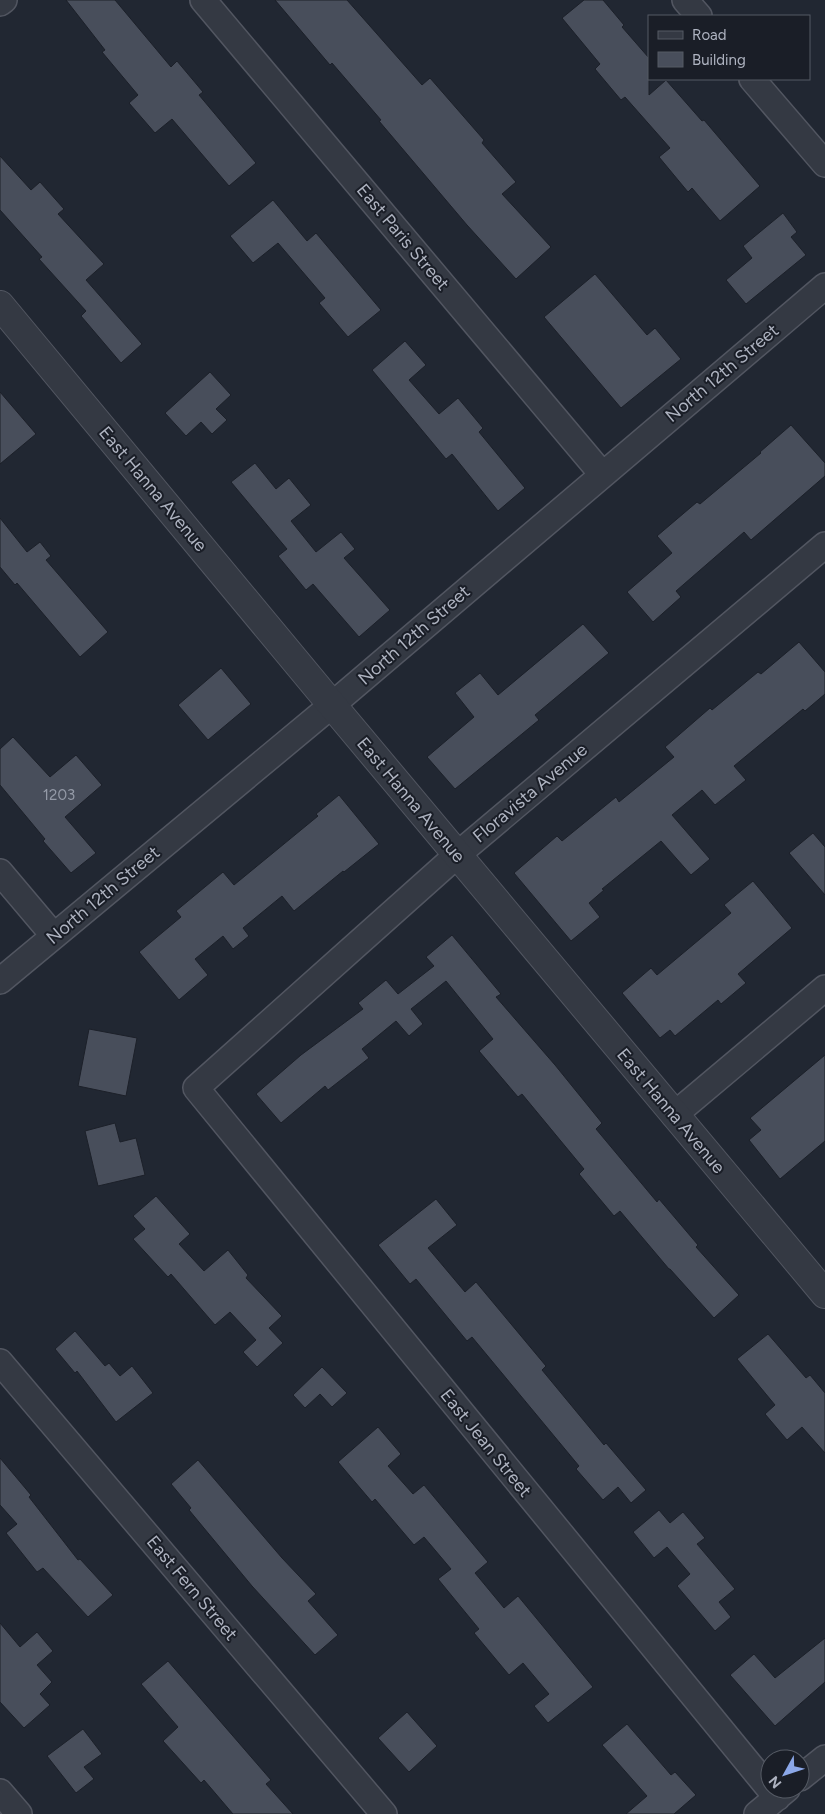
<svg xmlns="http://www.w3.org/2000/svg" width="825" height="1814" viewBox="0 0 825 1814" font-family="Figtree,sans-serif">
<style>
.building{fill:#484e5b;stroke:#1c2029}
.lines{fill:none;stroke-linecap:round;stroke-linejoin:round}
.minor-casing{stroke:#525661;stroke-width:28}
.tertiary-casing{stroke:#525661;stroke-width:30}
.minor{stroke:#343943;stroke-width:25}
.tertiary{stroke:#343943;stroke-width:28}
.labels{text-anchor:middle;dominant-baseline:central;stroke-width:4;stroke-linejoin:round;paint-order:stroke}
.number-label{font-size:15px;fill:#949aa7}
.street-label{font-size:18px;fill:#aeb3c0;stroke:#1a1e27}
</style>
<rect width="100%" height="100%" fill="#212732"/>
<path class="building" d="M66,0H115L171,67L177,61L203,92L199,95L256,163L229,186L172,119L155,133L129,103L138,95L102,52L105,50Z
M275,0H347L422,85L430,78L484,140L482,143L516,182L502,194L551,247L516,279L467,225L379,121L381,120L332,63L330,65Z
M584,0H603L624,25L622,27L649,58V95L666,80L702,121L704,120L760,186L720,221L692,188L688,192L659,157L670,148L625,97L621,100L595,69L600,64L562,18Z
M0,156L31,190L40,182L64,209L58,214L104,264L86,280L142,344L121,363L81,316L86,311L39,259L42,257L0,210Z
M273,200L307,241L316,233L381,310L348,337L319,303L325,298L278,243L253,263L230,236Z
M783,213L797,232L791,237L806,255L746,304L726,280L752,258L743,246Z
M595,274L647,335L655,328L681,359L621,408L544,317Z
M405,341L426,365L409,380L439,414L458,398L483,428L479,432L525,488L498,511L452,454L446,459L372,370Z
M210,372L231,395L216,409L227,420L212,434L201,422L186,436L165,413Z
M0,392L36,434L0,464Z
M791,425L825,463V476L751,540L744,532L676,591L681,597L653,622L627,592L672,553L657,536L697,502L700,504L761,453L760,452Z
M255,463L276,489L289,478L311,505L291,521L316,552L341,532L355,549L344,558L390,610L359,637L313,584L306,590L278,556L287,549L231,482Z
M0,518L27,552L40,542L51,556L46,560L108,632L80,657L17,583L15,585L0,567Z
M583,624L609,653L535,715L539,720L455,789L427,757L474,717L455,693L480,673L498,695Z
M799,642L825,672V694L805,711L803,709L734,766L746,780L715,805L702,790L672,815L710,859L691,875L661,841L602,889L604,890L589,903L600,917L571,941L514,873L557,836L562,841L616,797L619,802L674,757L665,747L710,708L712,710L758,672L761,674Z
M221,668L251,704L208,740L178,705Z
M13,737L50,777L76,755L102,785L65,817L96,853L71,873L43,841L45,839L0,785V749Z
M339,795L379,844L344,872L343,871L294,911L282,896L243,928L249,936L233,949L223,936L195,959L208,975L179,1000L139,952L181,917L176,911L223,872L234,885L318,816L316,814Z
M813,833L825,847V895L789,853Z
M753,881L792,928L738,974L746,983L721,1004L718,1000L675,1036L670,1030L660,1038L622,993L651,968L657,975L731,913L724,905Z
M452,935L501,994L496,997L555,1065L602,1123L596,1129L657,1202L659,1199L698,1245L696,1247L739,1295L714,1318L670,1269H669L620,1211L614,1216L579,1174L584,1169L522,1094L518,1097L479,1051L493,1039L446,981L411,1009L423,1024L409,1036L396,1021L362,1049L369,1058L328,1090L325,1086L281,1123L256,1094L301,1055L363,1009L358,1003L386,980L398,994L434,966L426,957Z
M89,1029L137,1038L126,1096L78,1086Z
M825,1055V1141L780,1179L749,1140L761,1130L750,1118Z
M115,1123L120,1142L136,1138L145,1175L98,1186L85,1131Z
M156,1196L190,1234L179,1244L204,1271L228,1250L248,1275L246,1278L282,1316L269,1328L283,1343L257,1367L243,1352L256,1340L230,1312L215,1325L171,1274L168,1277L133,1239L145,1229L133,1216Z
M436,1199L457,1225L428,1248L465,1292L476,1282L546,1366L542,1370L604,1445L606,1443L646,1490L631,1503L618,1487L603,1500L576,1469L579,1466L472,1337L467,1341L416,1279L410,1284L378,1245Z
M75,1331L105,1366L109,1363L120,1376L132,1366L153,1393L116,1422L77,1371L75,1373L55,1349Z
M768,1334L806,1378L810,1375L825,1393V1453L802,1427L787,1440L765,1414L775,1405L737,1359Z
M322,1367L347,1393L332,1407L320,1394L305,1408L293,1395Z
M378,1427L401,1454L388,1466L413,1494L424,1485L488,1562L475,1573L504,1608L518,1596L593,1687L548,1723L534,1706L549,1694L523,1663L509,1675L474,1633L479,1629L438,1579L451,1569L424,1537L414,1545L375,1499L372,1502L338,1462Z
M0,1458L31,1495L29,1497L78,1560L80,1559L113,1595L88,1617L43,1568L37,1572L6,1533L17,1524L0,1505Z
M198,1460L282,1558L316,1594L308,1601L338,1635L315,1655L252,1586L189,1510L191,1508L171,1484Z
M659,1510L670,1523L683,1512L705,1538L697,1544L735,1589L719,1602L731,1617L715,1631L677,1586L690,1574L667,1547L654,1558L633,1532Z
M0,1623L20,1647L37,1632L53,1651L37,1665L52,1682L40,1694L50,1705L24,1728L0,1702Z
M825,1638V1682L775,1726L730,1675L754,1654L775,1678Z
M168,1661L271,1780L266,1784L293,1814H233L204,1780L201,1783L163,1741L178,1727L141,1684Z
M407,1712L437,1746L409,1772L378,1738Z
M627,1724L671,1775L675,1772L696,1795L674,1814H626L647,1796L602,1745Z
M83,1729L102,1754L84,1767L94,1779L76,1793L47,1756Z"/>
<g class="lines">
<defs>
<path id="minor" d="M203,0L602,474
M685,0L699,16
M0,3L4,0
M752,79L825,164
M0,872L54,936
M0,981L332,705L825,286
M674,1115L825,988
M0,1362L384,1814
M800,1778L825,1758
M0,1792L19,1814
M777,1798L196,1088L457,855L825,545
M757,1814L787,1789"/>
<path id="tertiary" d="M0,305L332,705L825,1294"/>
</defs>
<use href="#minor" class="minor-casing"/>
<use href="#tertiary" class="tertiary-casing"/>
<use href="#minor" class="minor"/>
<use href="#tertiary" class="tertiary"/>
</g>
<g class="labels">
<g class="number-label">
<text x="59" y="795">1203</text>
</g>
<g class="street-label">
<text transform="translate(403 237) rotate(50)">East Paris Street</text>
<text transform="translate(722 373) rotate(-40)">North 12th Street</text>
<text transform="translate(153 489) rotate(50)">East Hanna Avenue</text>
<text transform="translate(414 635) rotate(-41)">North 12th Street</text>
<text transform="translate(530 793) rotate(-40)">Floravista Avenue</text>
<text transform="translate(411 800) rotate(50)">East Hanna Avenue</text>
<text transform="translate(103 895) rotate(-40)">North 12th Street</text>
<text transform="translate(671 1111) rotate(50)">East Hanna Avenue</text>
<text transform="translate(486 1443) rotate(51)">East Jean Street</text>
<text transform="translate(192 1588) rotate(50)">East Fern Street</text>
</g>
</g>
<rect x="648" y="15" width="162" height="65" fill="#1a1e27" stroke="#555a64"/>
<rect x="658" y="31" width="25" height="8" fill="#343943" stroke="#555a64"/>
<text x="692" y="40" font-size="15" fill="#aeb3c0">Road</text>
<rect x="658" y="52" width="25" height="15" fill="#484e5b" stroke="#555a64"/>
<text x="692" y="65" font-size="15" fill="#aeb3c0">Building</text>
<g transform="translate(785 1774) rotate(230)"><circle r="24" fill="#1a1e27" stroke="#555a64"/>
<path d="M0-4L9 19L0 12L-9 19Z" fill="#8ba7e8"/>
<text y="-8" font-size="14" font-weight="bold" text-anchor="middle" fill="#aeb3c0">N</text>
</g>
</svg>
